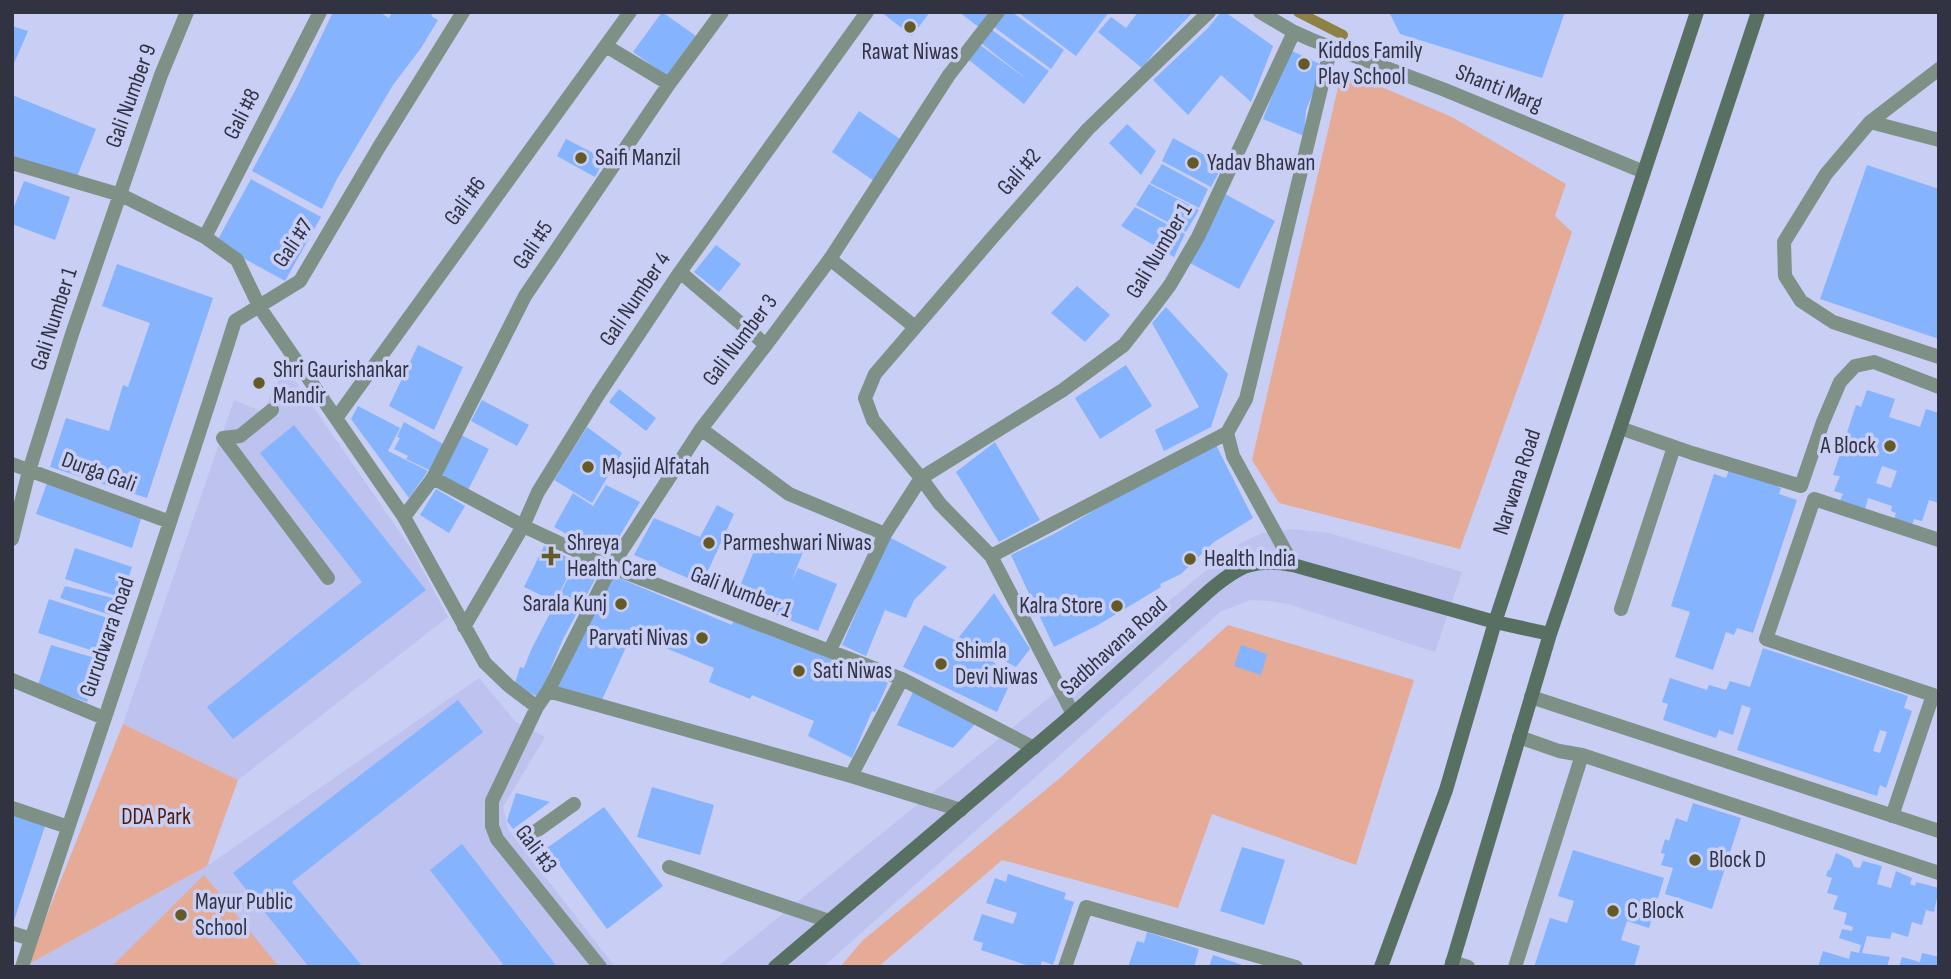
<svg xmlns="http://www.w3.org/2000/svg" width="1951" height="979" viewBox="0 0 1951 979" font-family="'Sofia Sans Condensed',sans-serif">
<style>
.built{fill:#bdc2ef}
.green{fill:#e5ab97}
.lines{fill:none;stroke-linecap:round;stroke-linejoin:round}
.stream{stroke:#8d8243;stroke-width:10}
.building{fill:#85b3fd;fill-rule:evenodd}
.lane{stroke:#7f9086;stroke-width:14}
.street{stroke:#7f9086;stroke-width:14}
.secondary{stroke:#587062;stroke-width:14}
.poi-dot{fill:#635a26;stroke:#c9cef4;stroke-width:2.5}
.labels{text-anchor:middle;dominant-baseline:central;stroke-width:7;stroke-linejoin:round;paint-order:stroke}
.poi-label{font-size:23px;fill:#313342;stroke:#c9cef4;text-anchor:start}
.street-label{font-size:23px;fill:#313342;stroke:#c9cef4}
.park-label{font-size:23px;fill:#521a05;stroke:#c9cef4}
</style>
<rect width="100%" height="100%" fill="#c9cef4"/>
<path class="built" d="M285,366L410,547L448,617L238,780L123,724L234,400L263,412Z
M1293,529L1329,533L1462,572L1435,652L1288,604L1269,601L1250,600L1220,612L823,967H717L1239,544L1262,533Z
M479,678L516,722L545,737L503,807L508,829L615,967H26L27,965L207,866Z"/>
<path class="green" d="M1342,70L1452,117L1566,184L1555,216L1572,232L1543,318L1460,549L1279,503L1252,460Z
M1228,625L1414,680L1356,865L1212,814L1178,908L1002,860L878,967H840L862,941L1060,778Z
M123,724L238,780L207,866L27,965Z
M204,875L279,967H111Z"/>
<g class="lines">
<path class="stream" d="M1298,12L1343,35"/>
</g>
<path class="building" d="M333,12H379L389,18L392,12H434L431,16L438,20L421,48L393,85L337,179L322,209L252,171L297,87Z
M662,12L696,36L667,76L633,52Z
M881,12H930L912,36Z
M959,12H992L980,28Z
M1004,12H1012L1064,50L1051,69L994,27Z
M1021,12H1109L1076,56L1020,14Z
M1138,12H1193L1154,53L1142,68L1098,32L1111,17L1126,28Z
M1221,12H1225L1273,46L1251,102L1221,75L1188,115L1153,80L1208,28Z
M1389,12H1565L1542,78L1400,34Z
M12,26L28,31L12,68Z
M992,30L1049,71L1024,104L969,60L980,45L1028,80L981,43Z
M1290,50L1324,66L1306,110L1304,136L1263,119Z
M12,95L96,129L76,179L12,156Z
M859,111L903,141L874,181L832,152Z
M1127,124L1156,151L1141,175L1109,143Z
M1173,138L1223,165L1211,187L1162,161Z
M566,139L605,159L595,177L557,156Z
M1162,164L1208,189L1199,208L1150,183Z
M1867,165L1939,189V339L1820,299Z
M251,179L321,217L285,281L216,243Z
M24,181L70,197L55,240L12,224V212Z
M1149,184L1199,210L1186,232L1136,205Z
M1225,194L1275,221L1239,289L1188,262Z
M1135,207L1185,234L1174,257L1121,226Z
M716,245L741,264L719,292L694,272Z
M117,264L213,298L147,498L50,467L66,418L109,431L123,385L128,387L150,323L102,306Z
M1077,286L1110,315L1085,342L1051,313Z
M1166,307L1228,374L1211,427L1164,451L1155,430L1199,407L1152,323Z
M418,345L463,367L434,430L389,406Z
M1126,365L1152,406L1100,439L1075,398Z
M619,389L656,418L646,431L609,402Z
M1867,390L1895,399L1889,417L1920,427L1926,409L1939,413V503L1929,500L1922,521L1914,519L1912,525L1894,519L1896,513L1891,511L1892,506L1868,498L1865,509L1840,501L1843,494L1834,491L1840,476L1833,475L1856,405L1861,407ZM1882,466L1897,471L1891,488L1876,483Z
M482,400L529,425L517,446L471,421Z
M358,406L400,428L388,451L428,471L409,498L351,419Z
M404,422L445,445L429,470L406,459L408,456L394,449L400,438L397,437Z
M294,425L426,590L233,739L207,707L362,582L260,453Z
M587,427L622,453L592,503L554,480Z
M461,435L489,449L467,492L440,478Z
M995,442L1040,520L999,542L956,472Z
M1216,445L1253,518L1214,542L1181,574L1160,584L1161,587L1098,625L1054,647L1011,555L1054,534L1117,497Z
M1730,467L1778,483V487L1781,488L1779,494L1797,500L1753,633L1737,628L1734,635L1726,632L1713,670L1675,657L1690,612L1671,606L1714,474L1726,478Z
M47,483L142,515L132,548L36,514Z
M606,485L640,502L607,557L554,527L573,493L593,506Z
M436,489L465,506L449,533L420,515Z
M717,505L734,514L702,584L634,555L654,518L700,537Z
M760,536L803,552L791,582L798,568L837,584L818,631L735,599Z
M889,537L947,567L914,600L906,618L885,610L866,656L842,645Z
M544,546L575,561L555,602L524,587Z
M75,548L132,567L122,598L65,579Z
M577,561L599,572L563,639L539,697L514,686L520,667L524,668L531,650Z
M609,574L732,625L734,619L888,683L875,712L872,711L852,758L808,736L814,721L752,695L750,699L709,682L714,668L632,634L601,702L556,688Z
M65,586L120,600L113,616L60,598Z
M994,593L1030,649L1016,667L959,637Z
M49,599L114,620L103,654L38,633Z
M924,625L986,655L1012,679L997,712L903,667Z
M51,645L102,660L87,702L38,685Z
M1241,645L1267,654L1261,675L1234,666Z
M1763,648L1908,696L1904,708L1912,711L1886,788L1880,785L1877,796L1737,750L1751,708L1742,705L1733,735L1719,730L1716,738L1663,720L1668,704L1662,702L1670,678L1707,690L1709,685L1726,690L1730,681L1750,687ZM1880,730L1887,732L1880,753L1873,751Z
M913,692L977,722L953,748L897,725Z
M458,700L483,732L292,882L363,967H309L233,873Z
M652,787L714,805L700,855L637,837Z
M516,793L550,802L513,829L507,821Z
M1693,803L1741,818L1712,909L1665,894L1673,868L1661,865L1665,854L1661,853L1665,839L1669,841L1676,818L1687,822Z
M604,807L663,886L607,929L547,848Z
M12,815L45,826L13,924H12Z
M462,844L555,964L551,967H499L503,964L430,870Z
M1242,847L1285,860L1264,925L1220,911Z
M1573,850L1664,878L1649,928L1627,921L1621,940L1640,946L1634,967H1534L1550,918L1567,923L1574,901L1558,896Z
M1836,853L1851,860L1854,867L1860,868L1863,861L1882,866L1877,884L1891,888L1896,871L1912,878L1910,884L1915,886L1916,882L1939,888L1934,912L1926,910L1922,925L1912,922L1908,937L1892,932L1890,939L1867,936L1862,953L1890,957L1887,967H1818L1823,951L1849,959L1851,951L1859,953L1861,945L1839,938L1842,929L1852,931L1853,927L1844,924L1847,913L1833,909L1838,896L1827,893L1832,878L1826,876L1828,870H1830Z
M1008,874L1066,893L1064,899L1074,902L1053,965L1042,961L1040,967H1032L981,950L983,943L973,940L982,914L1013,924L1017,913L986,903L995,878L1006,882Z
M1147,932L1199,949L1194,967H1128L1137,941L1144,943Z
M1922,953L1939,957V967H1899L1902,957L1920,962Z
M1213,955L1245,966V967H1209Z"/>
<g class="lines">
<path class="lane" d="M830,259L915,327
M272,410L240,436L223,438L328,578
M1620,428L1692,453L1801,486L1823,422L1840,382L1855,366L1874,362L1939,387
M1621,609L1674,447
M1531,697L1939,831
M1519,737L1559,751L1582,755L1939,873
M1892,816L1933,695L1766,639L1814,499L1939,540
M1452,962L1468,967
M1515,967L1582,755"/>
<path class="street" d="M1260,12L1294,32L1312,40L1445,90L1644,172
M606,46L669,84
M1939,69L1870,122L1826,174L1784,242L1785,276L1801,301L1833,322L1939,357
M1870,122L1939,140
M12,163L121,195L205,237L237,260L260,308L404,517L485,663L509,686L537,707
M205,237L320,12
M680,272L766,345
M337,417L630,12
M701,429L789,494L885,534
M1227,433L1233,456L1293,565
M12,464L170,522
M433,478L523,526L611,567L902,679L1034,748
M404,517L433,478L525,296L669,84L722,12
M12,539L29,471L72,334L161,75L187,12
M991,556L1227,433L1246,399L1331,47
M464,627L523,526L538,492L598,395L680,272L867,12
M830,650L885,534L921,478L1063,390L1124,345L1152,309L1170,285L1198,237L1294,32
M12,680L104,718
M548,691L851,776L961,810
M1073,714L991,556L940,504L921,478L873,420L865,398L875,374L992,238L1088,129L1209,12
M851,776L902,679
M12,808L68,827
M532,834L574,804
M669,867L829,921
M12,933L31,939
M22,967C93,751 167,537 235,321L300,281L379,147L463,12
M600,967L497,839L492,826V801L537,707L548,691L611,567L701,429L766,345L830,259L949,75L998,12
M1065,967L1086,907L1296,967"/>
<path class="secondary" d="M775,967L1073,714L1209,591C1239,566 1253,558 1293,565L1495,622L1550,634
M1381,967L1446,790L1495,622L1697,12
M1451,967L1550,634L1620,428L1758,12"/>
</g>
<g class="poi-dot">
<circle cx="910" cy="27" r="7"/>
<circle cx="1304" cy="64" r="7"/>
<circle cx="581" cy="158" r="7"/>
<circle cx="1193" cy="163" r="7"/>
<circle cx="259" cy="383" r="7"/>
<circle cx="1890" cy="446" r="7"/>
<circle cx="588" cy="467" r="7"/>
<circle cx="709" cy="543" r="7"/>
<path d="M547.5 545.5h7v7h7v7h-7v7h-7v-7h-7v-7h7z"/>
<circle cx="1190" cy="559" r="7"/>
<circle cx="621" cy="604" r="7"/>
<circle cx="1117" cy="606" r="7"/>
<circle cx="702" cy="638" r="7"/>
<circle cx="941" cy="664" r="7"/>
<circle cx="799" cy="671" r="7"/>
<circle cx="1695" cy="860" r="7"/>
<circle cx="1613" cy="911" r="7"/>
<circle cx="181" cy="915" r="7"/>
</g>
<g class="labels">
<g class="poi-label">
<text x="1318" y="51">Kiddos Family<tspan x="1318" dy="26">Play School</tspan></text>
<text x="910" y="52" text-anchor="middle">Rawat Niwas</text>
<text x="595" y="158">Saifi Manzil</text>
<text x="1207" y="163">Yadav Bhawan</text>
<text x="273" y="370">Shri Gaurishankar<tspan x="273" dy="26">Mandir</tspan></text>
<text x="1876" y="446" text-anchor="end">A Block</text>
<text x="602" y="467">Masjid Alfatah</text>
<text x="567" y="543">Shreya<tspan x="567" dy="26">Health Care</tspan></text>
<text x="723" y="543">Parmeshwari Niwas</text>
<text x="1204" y="559">Health India</text>
<text x="607" y="604" text-anchor="end">Sarala Kunj</text>
<text x="1103" y="606" text-anchor="end">Kalra Store</text>
<text x="688" y="638" text-anchor="end">Parvati Nivas</text>
<text x="955" y="651">Shimla<tspan x="955" dy="26">Devi Niwas</tspan></text>
<text x="813" y="671">Sati Niwas</text>
<text x="1709" y="860">Block D</text>
<text x="195" y="902">Mayur Public<tspan x="195" dy="26">School</tspan></text>
<text x="1627" y="911">C Block</text>
</g>
<g class="street-label">
<text transform="translate(1499 88) rotate(22)">Shanti Marg</text>
<text transform="translate(131 96) rotate(-70)">Gali Number 9</text>
<text transform="translate(242 114) rotate(-63)">Gali #8</text>
<text transform="translate(1019 172) rotate(-49)">Gali #2</text>
<text transform="translate(465 201) rotate(-54)">Gali #6</text>
<text transform="translate(293 243) rotate(-56)">Gali #7</text>
<text transform="translate(533 245) rotate(-56)">Gali #5</text>
<text transform="translate(1159 251) rotate(-59)">Gali Number 1</text>
<text transform="translate(635 299) rotate(-56)">Gali Number 4</text>
<text transform="translate(54 319) rotate(-72)">Gali Number 1</text>
<text transform="translate(740 340) rotate(-53)">Gali Number 3</text>
<text transform="translate(99 472) rotate(20)">Durga Gali</text>
<text transform="translate(1517 482) rotate(-72)">Narwana Road</text>
<text transform="translate(741 592) rotate(21)">Gali Number 1</text>
<text transform="translate(107 637) rotate(-71)">Gurudwara Road</text>
<text transform="translate(1114 646) rotate(-42)">Sadbhavana Road</text>
<text transform="translate(536 849) rotate(53)">Gali #3</text>
</g>
<g class="park-label">
<text x="156" y="817">DDA Park</text>
</g>
</g>
<rect width="1951" height="979" fill="none" stroke="#313342" stroke-width="28"/>
</svg>
